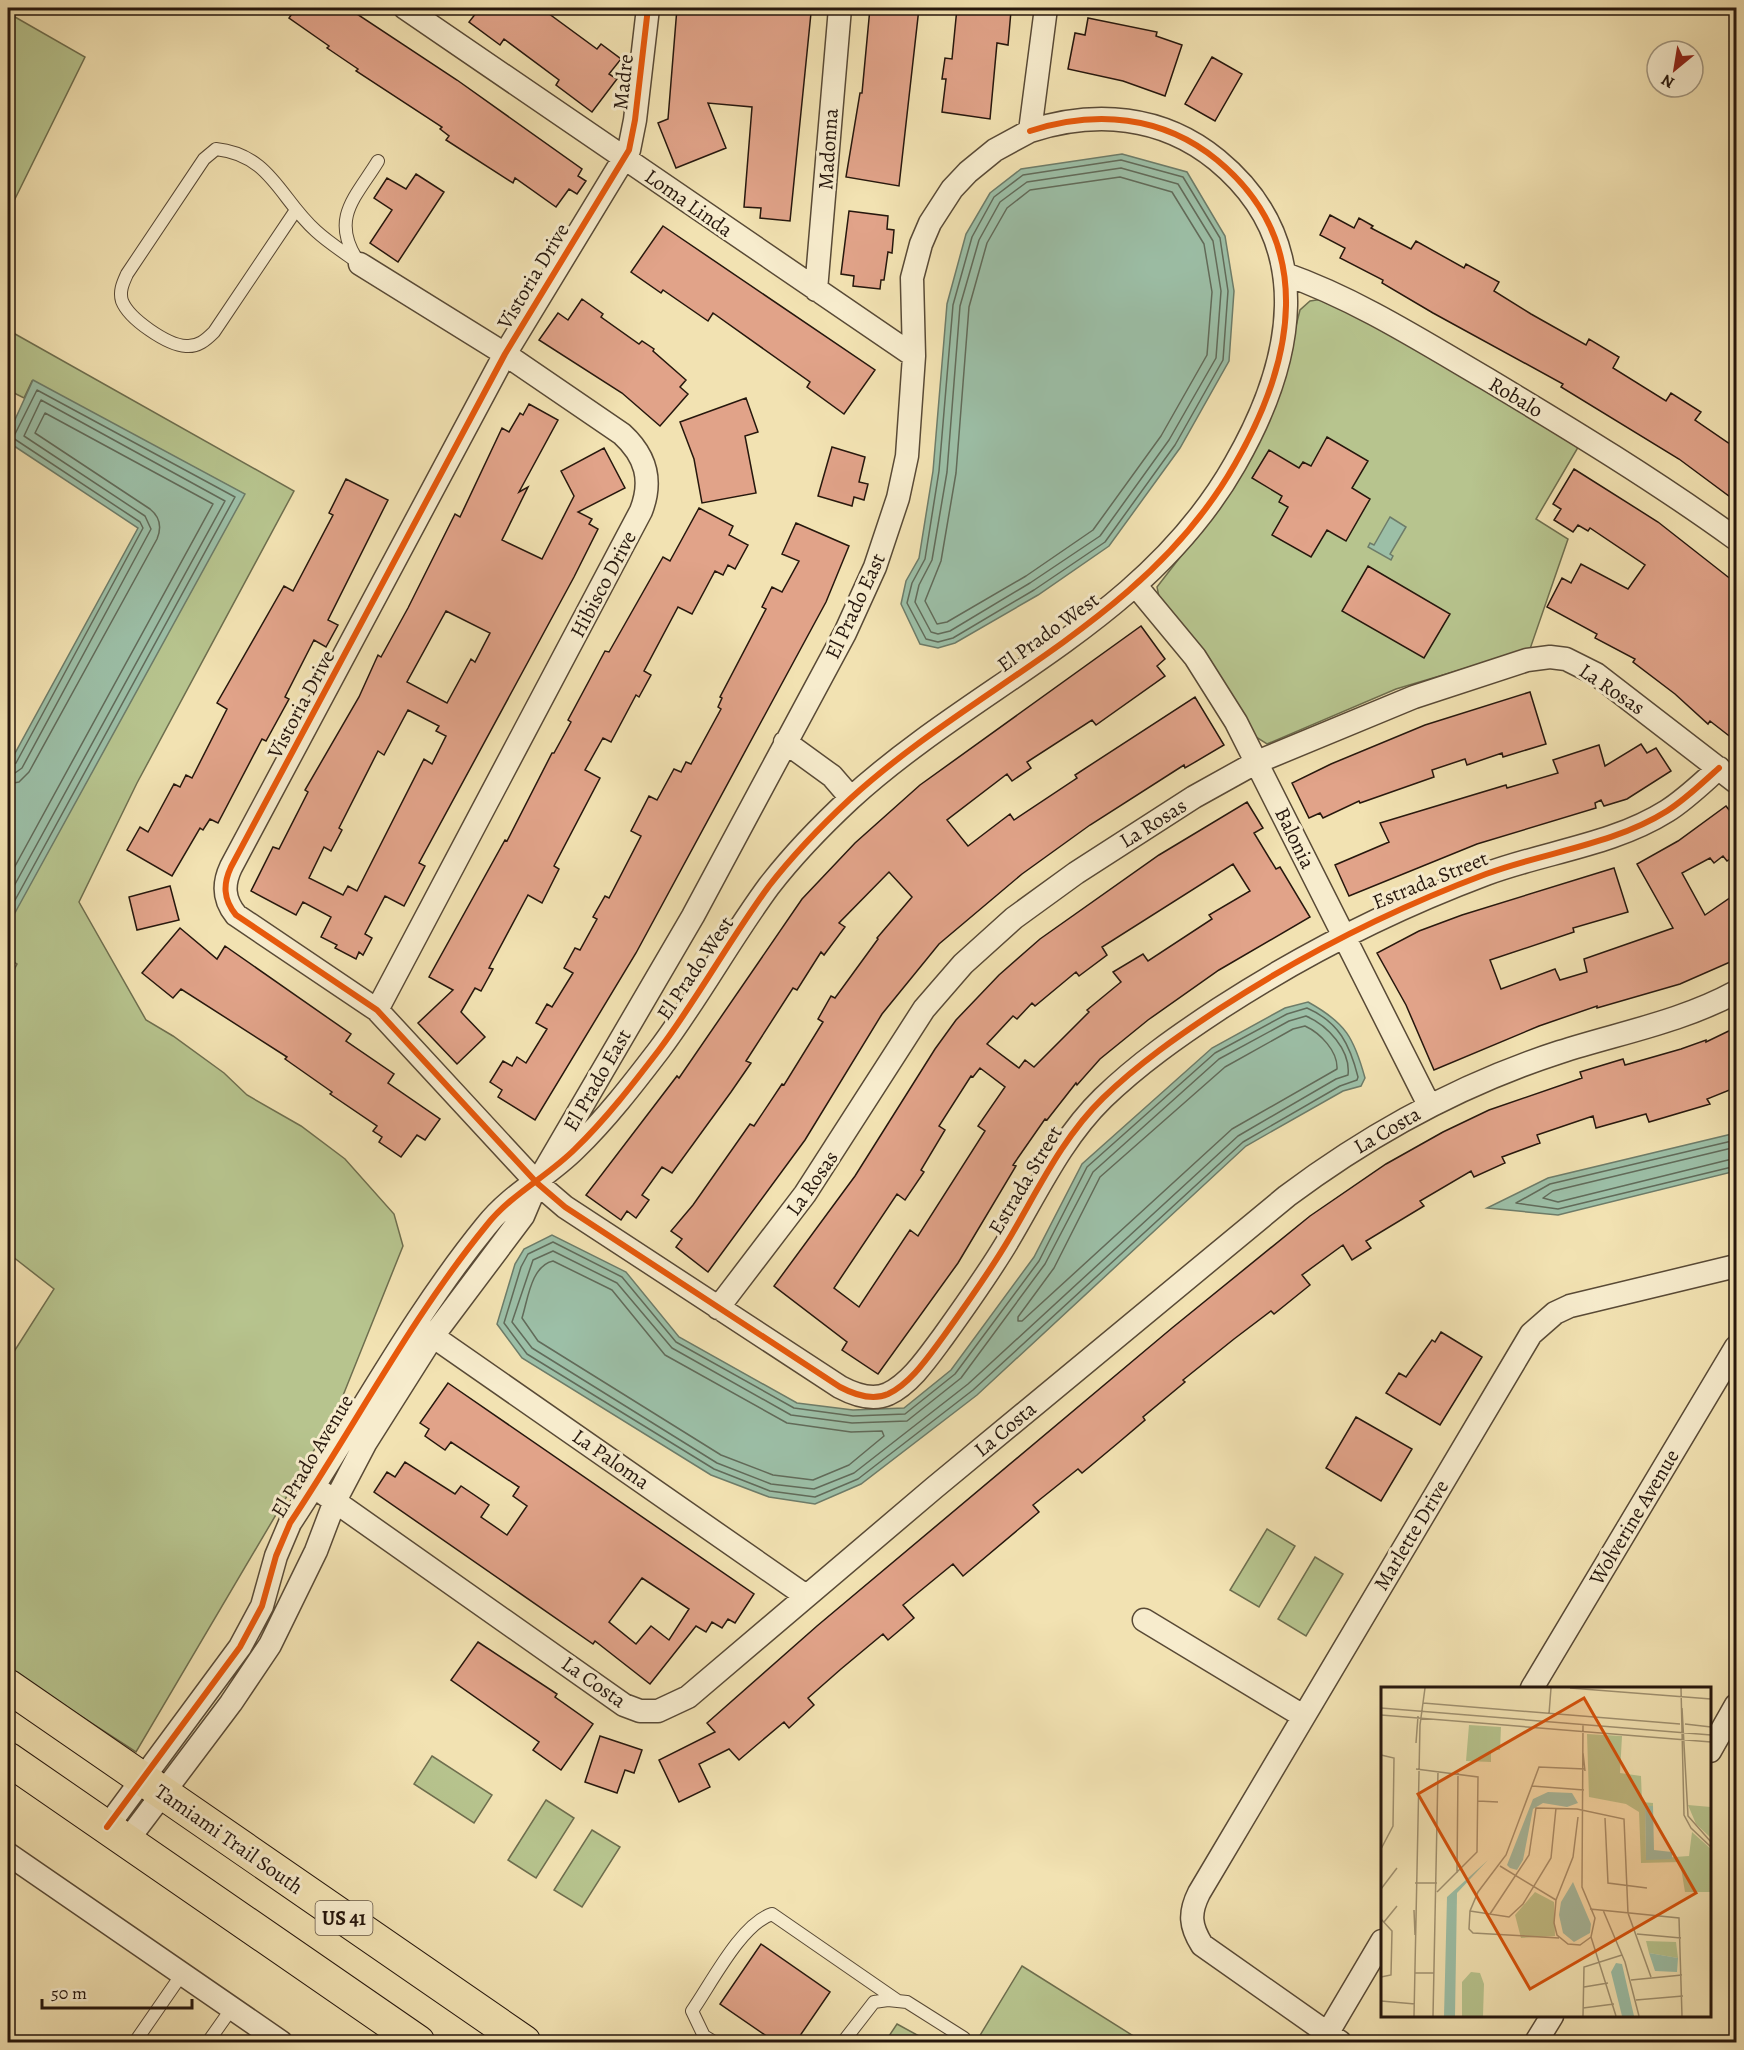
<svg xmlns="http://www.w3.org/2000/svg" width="1744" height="2050" viewBox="0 0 1744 2050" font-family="Alegreya,serif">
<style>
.green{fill:#b7c48e;stroke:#6e6e4e;stroke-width:1.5}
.water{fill:#9cbfa7;stroke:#6d7c69;stroke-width:1.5}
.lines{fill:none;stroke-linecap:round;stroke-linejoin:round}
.shore{stroke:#616b5a;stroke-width:1.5}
.building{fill:#e1a389;stroke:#26170d;stroke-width:1.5;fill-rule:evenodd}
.lane-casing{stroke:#594a36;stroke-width:14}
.street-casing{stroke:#594a36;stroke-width:25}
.primary-casing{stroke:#26170d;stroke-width:35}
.lane{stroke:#f7eccd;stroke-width:12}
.street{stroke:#f7eccd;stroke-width:22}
.primary{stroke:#f2e2b2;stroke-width:33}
.cycleway-casing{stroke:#f7eccd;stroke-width:10}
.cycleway{stroke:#e8590c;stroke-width:6}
.labels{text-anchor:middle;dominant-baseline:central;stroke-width:6;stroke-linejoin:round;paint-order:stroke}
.shield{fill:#f7eccd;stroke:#655747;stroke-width:1.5}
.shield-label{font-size:20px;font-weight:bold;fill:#26170d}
.street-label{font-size:21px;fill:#26170d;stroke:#f7eccd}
.inset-road{fill:none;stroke:#a09170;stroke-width:1.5}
.view{fill:#d5520c;fill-opacity:0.15;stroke:#d5520c;stroke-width:3}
.inset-edge{fill:none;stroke:#26170d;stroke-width:3}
</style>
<rect width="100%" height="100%" fill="#f2e2b2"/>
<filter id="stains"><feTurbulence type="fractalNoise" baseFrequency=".00333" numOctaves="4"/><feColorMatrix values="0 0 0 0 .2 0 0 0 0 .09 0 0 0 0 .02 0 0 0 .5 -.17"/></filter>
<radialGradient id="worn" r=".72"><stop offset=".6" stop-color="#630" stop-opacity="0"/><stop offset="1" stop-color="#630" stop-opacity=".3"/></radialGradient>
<path class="green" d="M8,13L85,57L8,213Z
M1323,299L1408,341L1580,444L1536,519L1568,539L1530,649L1396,689L1267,744L1256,737L1209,658L1159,597L1157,587L1212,516L1289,354L1300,310L1310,301Z
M8,330L294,491L137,783L79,902L146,1020L173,1036L224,1073L247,1095L301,1126L345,1159L394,1214L403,1246L336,1413L136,1752L8,1669V1361L54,1289L8,1253V982L17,964L8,958V918L10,920L244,494L32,381L24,398L8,390Z
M1267,1529L1295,1546L1259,1607L1230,1590Z
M1315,1557L1343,1574L1306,1636L1278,1619Z
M432,1756L492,1795L474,1823L414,1784Z
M546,1800L574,1818L536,1878L508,1860Z
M592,1830L620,1847L582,1907L554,1890Z
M1022,1966L1143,2042H976Z
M897,2024L930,2042H885Z"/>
<path class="water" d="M1122,154L1187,172L1225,236L1234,291L1229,361L1180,448L1109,546L1038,595L955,643L938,648L920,644L901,604L906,581L919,558L933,471L947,304L966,234L990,193L1021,169Z
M33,380L245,494L11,920L8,918V766L138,528L8,442V435Z
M1390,517L1406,527L1390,554L1393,556L1391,560L1368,547L1370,543L1374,545Z
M1308,1002C1346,1023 1354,1038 1365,1078L1361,1086L1343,1091L1246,1146L977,1395L861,1484L815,1504L769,1497L711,1475L522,1358L497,1324L515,1264L524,1249L552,1235L626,1272L679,1337L797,1403L853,1410L904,1408L951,1370L1034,1257L1082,1164L1212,1048L1285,1008Z
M1736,1133V1171L1558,1215L1487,1208L1548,1178Z"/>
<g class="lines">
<path class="shore" d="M1121,160L1183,177L1220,238L1228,291L1223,360L1175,445L1105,542L1034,590L953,638L938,642L926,639L907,603L912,583L925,559L939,471L953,305L972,237L994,197L1023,175Z
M1121,168L1178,184L1213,241L1221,291L1216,358L1169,440L1100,536L1030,583L950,631L938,634L931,632L915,602L919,585L932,560L947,472L960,306L979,240L1000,202L1027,182Z
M1120,177L1172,192L1204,244L1212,292L1207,355L1161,436L1093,530L1026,576L947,622L937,624L925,601L941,561L956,473L969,307L987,243L1007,208L1030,190Z
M8,767L16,763L143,528L140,522L13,438L37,390L235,497L8,913
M8,775L15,773L22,768L151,529L145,516L24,436L41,400L225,501L8,897
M8,784L19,782L29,772L157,539C162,527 160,517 150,509L35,433L45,413L213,504L8,879
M1307,1008C1339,1022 1350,1045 1358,1077L1357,1080L1340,1086L1243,1142L973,1390L858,1479L815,1497L770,1491L714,1469L527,1354L504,1323L521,1267L528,1254L553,1242L622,1277L676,1342L794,1408L853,1416L905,1414L955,1374L1039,1261L1087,1167L1215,1053L1287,1014Z
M1306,1016C1327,1025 1351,1050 1348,1075L1336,1079L1238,1136L968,1384L854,1473L814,1489L771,1484L717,1463L532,1348L512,1322L533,1260L553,1251L617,1283L672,1348L791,1415L852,1423L907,1421L961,1378L1045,1264L1093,1172L1219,1059L1289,1021Z
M1305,1026C1320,1033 1338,1051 1337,1069L1232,1129L1022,1321H1018V1317L1054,1268L1100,1177L1225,1067L1293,1029Z
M1736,1140L1550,1184L1516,1203L1558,1209L1736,1166
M1736,1147L1553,1191L1543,1198L1558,1202L1736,1158
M553,1261L612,1290L665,1355L787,1423L851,1432L882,1431L884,1436L849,1465L813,1480L773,1475L721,1455L538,1341L522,1318C528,1299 531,1266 553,1261Z"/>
</g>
<path class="building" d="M296,8H348L457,80L582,169L578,176L586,181L577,194L569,189L556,207L515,178L513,183L446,140L449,136L440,129L442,127L356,71L358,69L327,48L329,46L289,18Z
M480,8H541L597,49L601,44L621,59L609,74L617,79L592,112L556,85L559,80L504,39L500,45L469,22Z
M677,8H723L749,11V8H763L811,13L790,221L760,218L761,208L744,207L752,107L708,103L726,148L676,168L658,123L668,119Z
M870,8H919L899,186L846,177L860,93H862Z
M957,8L1011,11L1008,45L997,43L990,119L942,112L946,79H942L945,58L952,59Z
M1088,18L1157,32L1156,36L1182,45L1165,96L1123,81L1068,69L1075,33L1085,35Z
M1212,57L1242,74L1215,121L1185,104Z
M416,174L444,192L398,262L370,243L392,210L374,198L387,178L406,189Z
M849,211L888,216L887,229L894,230L892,253L888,252L884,280H881L880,289L853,286L854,276L841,274Z
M1330,215L1354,228L1359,218L1373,226L1371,228L1411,249L1416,241L1464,268L1466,264L1499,282L1494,291L1531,314L1586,345L1589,339L1619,357L1613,368L1666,401L1671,393L1701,412L1695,420L1737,449V502L1679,459L1561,387L1563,384L1433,313L1382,283L1383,280L1340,258L1345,248L1320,235Z
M663,226L875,370L844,414L807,387L810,382L713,313L708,321L663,290L661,293L631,272Z
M582,299L603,314L601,317L639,344L642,341L654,349L653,351L686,380L680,387L688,394L660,426L622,393L539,340L558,313L568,320Z
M746,398L758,432L745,436L756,493L702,503L694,459L680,422Z
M529,404L558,420L519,492L528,487L502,540L542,559L574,496L561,471L604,448L625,488L578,512L592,519L589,524L598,529L574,577L419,863L425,866L404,906L385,896L365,934L372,938L363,955L359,952L356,959L335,948L337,945L321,937L331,917L303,902L296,915L251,891L273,847L279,849L308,792L305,790L359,697L378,655L381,657L408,608L455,514L460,517L502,428L509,432L520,413L523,415ZM446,611L490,633L475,662L471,659L447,703L407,682ZM408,710L439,726L436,731L446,736L432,764L424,759L357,891L348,886L343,895L309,878L324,847L331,851L342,830L339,828L378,751L384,755Z
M1327,437L1368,461L1352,488L1370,499L1346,541L1327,530L1311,557L1272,535L1288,507L1279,502L1282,496L1252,478L1269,450L1299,468L1303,462L1311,466Z
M832,447L865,457L859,482L868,484L864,500L854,497L852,506L818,496Z
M1574,469L1658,522L1737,584V742L1710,721L1708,724L1675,694L1633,662L1635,659L1595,638L1597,634L1547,607L1562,578L1571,583L1581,564L1628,589L1645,565L1590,528L1588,531L1578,525L1573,532L1554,520L1561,509L1553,504Z
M346,479L388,500L328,620L338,625L326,647L314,640L285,697L289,699L266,741L262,739L218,823L210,819L203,830L200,828L172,876L127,850L140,827L148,832L174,784L180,787L186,775L192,778L227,709L217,703L284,586L293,591L333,515L329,513Z
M699,508L733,526L729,535L748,545L735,569L728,565L723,575L715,571L692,614L678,607L644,671L651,675L639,697L636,695L611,742L603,738L585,770L600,778L554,866L559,869L542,903L528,895L489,968L493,969L481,991L475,988L461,1012L485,1037L457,1064L418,1023L453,990L429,977L505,840L507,841L552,753H554L571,722L568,720L605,651L609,652L663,557L670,561Z
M796,523L849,546L826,602L636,953L535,1120L498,1097L502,1090L490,1082L503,1061L512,1066L517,1057L526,1063L547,1029L536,1023L547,1004L552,1007L573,973L564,968L575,948L580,950L597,919L593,917L605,896L609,898L641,836L631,831L649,796L657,800L674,769L681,772L686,762L691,764L721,709L718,707L722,698L720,697L766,609L762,607L772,587L782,592L799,561L782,554Z
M1368,566L1450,614L1424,658L1342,611Z
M1141,626L1165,659L1157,666L1165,676L1096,725L1092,720L1027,762L1031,768L1012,781L1007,774L947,820L968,846L1010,814L1014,820L1077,778L1075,775L1195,697L1224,745L1185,768L1184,765L1090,825L1022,874L939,944L882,1014L805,1140L708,1272L676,1247L682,1239L671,1231L693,1205L750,1124L754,1126L782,1084L784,1085L823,1022L818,1019L831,996L835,998L878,939L877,938L912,897L889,872L839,923L845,927L824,955L821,952L797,990L793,988L746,1061L751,1063L731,1092L672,1173L662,1167L642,1195L649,1200L636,1218L627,1211L621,1220L586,1195L677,1076L679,1078L802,899L855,843L920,785Z
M1530,692L1546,744L1503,757L1502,753L1467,765L1465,759L1432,770L1434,777L1360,803L1359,801L1323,818L1320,813L1309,818L1292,783L1331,764L1425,725Z
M1641,744L1647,753L1656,748L1671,771L1627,799L1604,806L1601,800L1595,803L1596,808L1477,844L1349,896L1335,865L1389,842L1380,823L1506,785L1507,788L1558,773L1553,760L1599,745L1605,766Z
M1247,802L1263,828L1254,833L1276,869L1280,867L1310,917L1219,970L1148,1020L1100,1059L1077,1085L1076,1083L1047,1120L1045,1119L1013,1165L1016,1166L958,1263L878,1374L842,1350L847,1342L774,1286L855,1176L935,1049L956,1020L999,975L1040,939L1159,855ZM1233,864L1250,891L1209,915L1212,919L1148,961L1143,954L1113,972L1121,982L1087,1010L1089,1012L1034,1067L1025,1060L1019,1068L987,1044L1013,1016L1017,1019L1032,1003L1035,1006L1076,972L1079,976L1107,955L1102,947ZM980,1068L1005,1087L978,1126L985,1131L918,1236L910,1230L859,1307L834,1288L897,1194L905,1200L924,1172L921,1170L945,1130L939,1126L971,1076L973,1077Z
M1726,806L1737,820V854L1727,861L1723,856L1714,863L1710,858L1682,873L1705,915L1737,893V959L1680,984L1597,1008V1006L1539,1026L1434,1070L1406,1005L1377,953L1419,931L1462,915L1614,868L1628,912L1573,928L1574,932L1490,960L1501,989L1555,969L1560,980L1587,972L1584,959L1673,928L1637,864L1678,841Z
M170,886L179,920L137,930L129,897Z
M180,928L217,959L225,946L351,1034L346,1041L394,1074L388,1083L440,1119L425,1140L417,1135L401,1157L379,1142L382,1137L373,1131L377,1126L330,1094L332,1092L285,1059L287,1057L181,989L173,998L142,973Z
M1737,1027V1087L1707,1099L1710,1104L1649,1122L1646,1114L1596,1128L1593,1116L1537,1135L1540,1143L1502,1157L1505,1163L1474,1177L1471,1171L1420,1201L1424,1206L1366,1241L1371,1248L1352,1260L1343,1245L1302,1275L1310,1285L1274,1314L1271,1311L1234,1339L1183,1380L1185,1382L1143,1417L1145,1420L1118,1443L1082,1473L1078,1469L1033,1505L1039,1512L963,1576L953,1564L903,1605L914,1618L888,1640L883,1634L841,1669L808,1698L814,1705L789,1728L784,1722L739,1760L729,1749L699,1764L710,1787L679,1802L659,1760L715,1732L707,1723L817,1626L1172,1328L1310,1216L1386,1164L1443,1132L1489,1110L1582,1078L1580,1072L1623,1059L1625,1065L1681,1049L1706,1040V1042Z
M1441,1332L1482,1357L1440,1425L1386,1393L1399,1373L1406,1377L1432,1340L1435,1342Z
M448,1383L754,1594L735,1623L728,1619L722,1628L712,1622L706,1632L696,1626L650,1684L595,1641L593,1644L374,1492L387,1472L395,1477L405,1462L455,1494L461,1486L489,1505L481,1517L507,1535L527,1506L513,1496L519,1487L451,1442L445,1450L425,1436L429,1429L420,1423ZM642,1578L689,1609L669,1640L651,1626L636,1644L609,1622Z
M1356,1417L1412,1449L1381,1501L1326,1468Z
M478,1642L557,1694L555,1697L593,1724L561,1770L533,1750L539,1742L451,1680Z
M600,1736L642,1750L634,1773L625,1770L617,1793L585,1782Z
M761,1944L830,1992L795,2043H760L765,2035L720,2004Z"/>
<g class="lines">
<defs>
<path id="lane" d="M296,210L214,332C206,340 198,347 186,346C167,345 129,319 122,301C119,291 123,283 127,274L204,159L216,149C271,155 280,199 316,231C329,243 345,253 360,264
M356,258C331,217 356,197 378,161
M135,2042L182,1974
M208,2042L232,2008
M714,2042L704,2036L692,2011C711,1984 741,1924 772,1914L898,2001
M843,2042L874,2002L888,2000L907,2002L964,2038"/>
<path id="street" d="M405,8L914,356
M648,8L635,120L629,150L505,354L231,867C223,884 223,899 236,915L377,1010L537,1183L565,1207L840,1387C855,1395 872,1401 888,1394C911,1383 928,1357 943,1337C966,1305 989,1273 1009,1239C1038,1190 1062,1138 1103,1098C1138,1064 1178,1036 1219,1009C1305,953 1390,910 1486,874C1545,852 1613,845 1667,811C1686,799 1702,783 1719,768
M360,264L505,354L622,434C646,456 653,480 641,511L377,1010
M1285,274C1356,299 1422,341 1487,379C1572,430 1656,481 1736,539
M816,290L840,8
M1137,587L1195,657L1236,722L1429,1105
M785,742L832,776L851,798
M718,1308L805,1194L924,1009L963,964L1014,918L1076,873L1194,797L1257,762L1414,697L1527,660L1550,657L1566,659L1596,674L1736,782
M421,1328L806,1596
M323,1493L624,1705L640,1711H658L688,1697L934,1488L1287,1196C1370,1134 1461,1084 1560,1052C1619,1033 1681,1022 1736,992
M1144,1620L1303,1716
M1532,1688L1736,1347
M1710,1751L1736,1705
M107,1827L240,1647L262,1606L276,1556L290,1523C356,1424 411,1318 486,1226C511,1194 547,1177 575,1149C606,1119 633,1084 659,1050C698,998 730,939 769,886C793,855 821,826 850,799C977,683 1146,621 1235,464C1293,363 1319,244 1217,160C1162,115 1095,110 1030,131
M127,1841L231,1703L270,1645L316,1551L335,1501L366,1442L433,1336L523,1216L537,1183L693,916L845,633L875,567L898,498L907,456L914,356L912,278L921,244L930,223L952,189L968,172L995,150L1030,131L1046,8
M8,1854L281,2042
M1327,2034L1382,1941
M1340,2042L1202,1945C1190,1926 1189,1913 1199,1893L1531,1334L1555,1313L1570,1306L1736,1266
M1536,2042L1552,2016"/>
<path id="primary" d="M8,1686L524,2042
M8,1759L418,2042"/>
</defs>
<use href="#lane" class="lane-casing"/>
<use href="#street" class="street-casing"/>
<use href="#primary" class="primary-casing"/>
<use href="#lane" class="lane"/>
<use href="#street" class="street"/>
<use href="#primary" class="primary"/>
<defs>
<path id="cycleway" d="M648,8L635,120L629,150L505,354L231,867C223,884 223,899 236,915L377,1010L537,1183L565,1207L840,1387C855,1395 872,1401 888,1394C911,1383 928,1357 943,1337C966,1305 989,1273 1009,1239C1038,1190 1062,1138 1103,1098C1138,1064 1178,1036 1219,1009C1305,953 1390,910 1486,874C1545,852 1613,845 1667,811C1686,799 1702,783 1719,768
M107,1827L240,1647L262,1606L276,1556L290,1523C356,1424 411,1318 486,1226C511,1194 547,1177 575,1149C606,1119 633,1084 659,1050C698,998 730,939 769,886C793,855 821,826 850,799C977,683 1146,621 1235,464C1293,363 1319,244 1217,160C1162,115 1095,110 1030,131"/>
</defs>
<use href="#cycleway" class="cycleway-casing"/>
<use href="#cycleway" class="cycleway"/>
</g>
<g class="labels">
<rect class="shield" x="315.5" y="1901" width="57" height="34" rx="4.5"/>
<g class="shield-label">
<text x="344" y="1918">US 41</text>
</g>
<g class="street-label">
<text transform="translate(623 82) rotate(-84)">Madre</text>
<text transform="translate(828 149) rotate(-86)">Madonna</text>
<text transform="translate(689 203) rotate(35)">Loma Linda</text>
<text transform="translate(533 276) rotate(-59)">Vistoria Drive</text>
<text transform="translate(1516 397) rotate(31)">Robalo</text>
<text transform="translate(603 584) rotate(-62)">Hibisco Drive</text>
<text transform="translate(855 606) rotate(-65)">El Prado East</text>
<text transform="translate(1048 632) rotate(-36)">El Prado West</text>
<text transform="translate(1612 689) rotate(34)">La Rosas</text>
<text transform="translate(301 704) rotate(-62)">Vistoria Drive</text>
<text transform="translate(1153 823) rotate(-32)">La Rosas</text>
<text transform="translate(1295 838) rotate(64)">Balonia</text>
<text transform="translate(1430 880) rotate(-22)">Estrada Street</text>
<text transform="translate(695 968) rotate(-56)">El Prado West</text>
<text transform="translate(597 1080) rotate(-60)">El Prado East</text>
<text transform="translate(1387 1130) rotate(-30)">La Costa</text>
<text transform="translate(1025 1180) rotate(-59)">Estrada Street</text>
<text transform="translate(812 1183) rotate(-55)">La Rosas</text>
<text transform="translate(1005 1429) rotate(-40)">La Costa</text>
<text transform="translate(312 1456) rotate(-59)">El Prado Avenue</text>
<text transform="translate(611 1459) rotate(35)">La Paloma</text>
<text transform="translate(1634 1517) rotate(-59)">Wolverine Avenue</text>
<text transform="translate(1411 1535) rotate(-59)">Marlette Drive</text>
<text transform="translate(594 1682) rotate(35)">La Costa</text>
<text transform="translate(229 1839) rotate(35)">Tamiami Trail South</text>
</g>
</g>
<g transform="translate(1381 1687)">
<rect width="330" height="330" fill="#f2e2b2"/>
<path d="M88,38L120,40L119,63H110V75L85,74ZM206,47L241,49L239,86L260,89L261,115L272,116V119L264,120L265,172L308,169L311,145L330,162V205H304L299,175L260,176L258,125L245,117L208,110ZM307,118L330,120V151L315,137ZM154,205L173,215L174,249L140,251L134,228ZM265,254L295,255L297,271L268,266ZM90,285L99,286L103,297L102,329H81V295Z" fill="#b7c48e"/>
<path d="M167,105L191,106L197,116L186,120L162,116L152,122L142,173L136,183L129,181L126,178L152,112ZM264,119H272L273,163L291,165V172L265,173ZM107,173L76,206L74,329H63L66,210ZM192,195L210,237L209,246L193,255L182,246L178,228L180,215ZM268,266L297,271L296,285L274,284ZM235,276L241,277L253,329H241L230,285Z" fill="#9cbfa7"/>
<path class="inset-road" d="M189,1L330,12M300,1L303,128L310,141L330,160M42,16L299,37M0,21L330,48M301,21L307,129L330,155M168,27L170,1M0,28L330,55M304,37L330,40M202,38L201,200L214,231L210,250L235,329M35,56L37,29M202,66L204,84M0,68L13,71L12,139L0,162M35,82L97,90L96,165L56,205M151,99L203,103M97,114L117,115M197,130L192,170L175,213L173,236L176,248L187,257L199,258L210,250M224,131L227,196L266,201M119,179L175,213M76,186L77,86M34,196H56M0,202L16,181M209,222L298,231L301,329M33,223L34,248M222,223L244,275L258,329M89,224L128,230L142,217L170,171L175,121M109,227L148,168L155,121L196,122L243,132L247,226L270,290M0,232L11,244L10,288L0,290M3,235L16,219M256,247L300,251M178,251L92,246L88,242L89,224L97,205L125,168L158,80L204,82M34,286H53M250,293L301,288M203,300L227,296M255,313L302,309M0,314L34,317M202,321L233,317M33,329L39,38L44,1M52,329L57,84M202,329L203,280L241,268"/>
<path class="view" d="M203,11L315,206L149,302L37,107Z"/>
<rect width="330" height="330" class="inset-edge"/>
</g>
<rect width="1744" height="2050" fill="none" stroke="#f2e2b2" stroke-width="30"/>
<rect x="9" y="9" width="1726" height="2032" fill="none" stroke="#26170d" stroke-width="3"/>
<rect x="15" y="15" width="1714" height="2020" fill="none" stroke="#26170d" stroke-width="1.5"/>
<g transform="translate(1675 69) rotate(210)"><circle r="28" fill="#f7eccd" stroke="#a39780" stroke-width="1.5"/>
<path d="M0-4.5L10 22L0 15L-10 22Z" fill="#8f2418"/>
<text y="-9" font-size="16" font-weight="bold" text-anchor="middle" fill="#26170d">N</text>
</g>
<path d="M42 1999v9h150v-9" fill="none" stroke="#26170d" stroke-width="3"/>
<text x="51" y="1999" font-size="18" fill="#26170d" stroke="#f7eccd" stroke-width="4.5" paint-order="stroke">50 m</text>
<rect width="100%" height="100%" filter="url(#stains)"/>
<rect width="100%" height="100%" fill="url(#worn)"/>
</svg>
